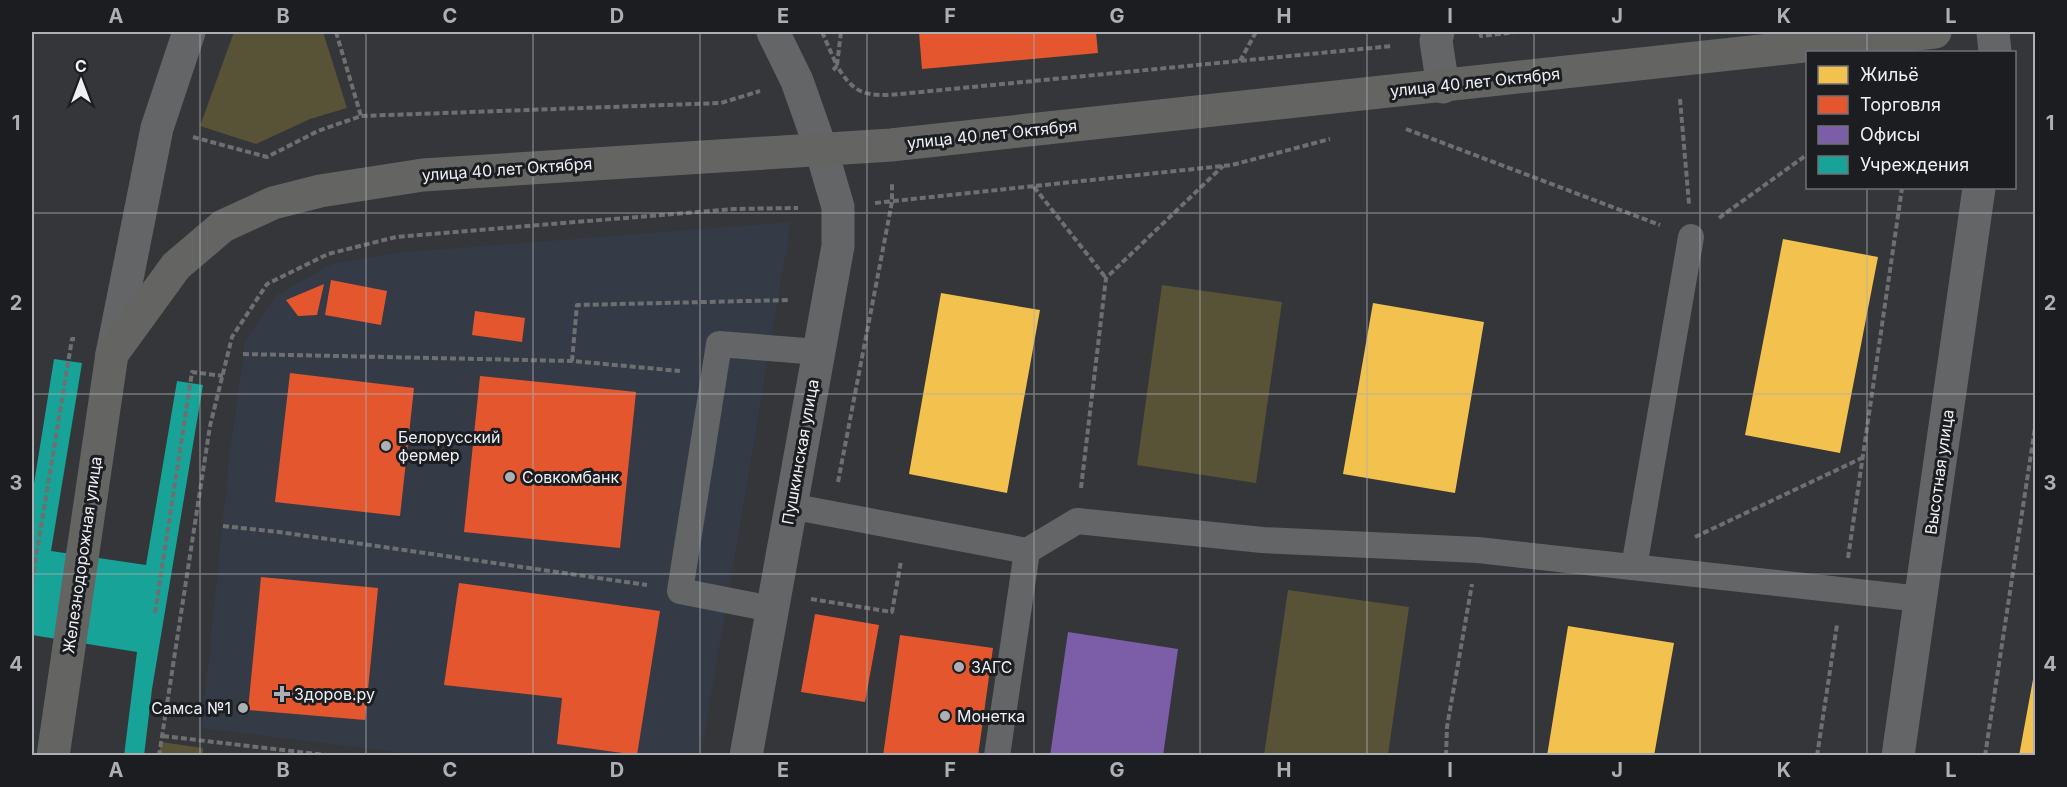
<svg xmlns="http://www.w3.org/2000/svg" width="2067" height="787" viewBox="0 0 2067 787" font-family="Inter,sans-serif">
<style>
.built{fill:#353b46}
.green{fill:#585337}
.homes{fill:#f2c14e}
.shops{fill:#e4572e}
.offices{fill:#7b5ea7}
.public{fill:#17a398}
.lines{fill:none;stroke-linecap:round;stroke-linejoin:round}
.path{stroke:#6d6f71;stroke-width:4;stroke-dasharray:6 3;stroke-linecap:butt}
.service{stroke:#646567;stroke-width:26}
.minor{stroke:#646567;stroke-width:33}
.tertiary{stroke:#646567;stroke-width:33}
.secondary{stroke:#646563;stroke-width:33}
.grid{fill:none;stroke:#acafb3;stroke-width:1.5;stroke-opacity:0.55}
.poi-dot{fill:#acafb3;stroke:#1b1d20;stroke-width:2}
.labels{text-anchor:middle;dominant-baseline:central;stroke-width:6;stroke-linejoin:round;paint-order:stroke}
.street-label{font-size:16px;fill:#edf0f4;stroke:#1b1d20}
.poi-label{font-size:16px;fill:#edf0f4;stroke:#1b1d20;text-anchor:start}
.neatline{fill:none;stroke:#acafb3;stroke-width:2}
.grid-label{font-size:20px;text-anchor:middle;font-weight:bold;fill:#acafb3}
</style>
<rect width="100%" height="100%" fill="#34363a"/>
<path class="built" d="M791,222L701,755L430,756L202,728L229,460L245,342L277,295L332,264L395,253Z"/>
<path class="green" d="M234,32H323L347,108L310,119L256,144L200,126Z
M1162,285L1282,302L1256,483L1137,465Z
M1288,590L1409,607L1388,755H1264Z
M161,742L203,748V755H159Z"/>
<path class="homes" d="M1783,239L1878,257L1840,453L1745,435Z
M941,293L1040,310L1007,493L909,474Z
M1373,303L1484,322L1455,493L1343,474Z
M1568,626L1674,643L1654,756H1547Z
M2034,674L2036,756H2019Z"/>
<path class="shops" d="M919,32H1096L1098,53L922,69Z
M331,280L387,291L381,325L325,315Z
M324,284L317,315L298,316L286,300Z
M475,311L525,318L522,342L472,335Z
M290,373L414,388L400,516L275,502Z
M480,376L636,392L620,548L464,532Z
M261,577L378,588L365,720L248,710Z
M459,583L660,611L637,755L557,744L562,698L444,685Z
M815,614L879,625L865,702L801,692Z
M900,635L993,648L978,756H883Z"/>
<path class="offices" d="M1068,632L1178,649L1163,756H1050Z"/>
<path class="public" d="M54,359L82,363L51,551L146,565L177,381L203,385L152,689L144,756H124L137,652L32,635V496Z"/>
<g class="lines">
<path class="path" d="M336,32L361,116
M822,32L837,66
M1480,32L1481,36L1516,32
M1240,61L1256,32
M837,65L841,32
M833,70L837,66C852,90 861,96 890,95L1392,46
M1680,99L1689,204
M1406,129L1660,225
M193,137L267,157L318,131L361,116L721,103L760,91
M1034,187L1106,278
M875,203L1232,165L1330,139
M1719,218L1808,154
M243,354L572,361L680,371
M572,361L577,305L790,300
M838,482L892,202V183
M1081,488L1106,278L1223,166
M223,526L279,532L647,585
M1695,537L1862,458
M1848,558L1902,188
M32,581L72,339H75
M811,599L892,612L901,561
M155,613L192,372L223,376
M163,736L334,756
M159,756L210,426L232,337L267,284L328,254L396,237L733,209L798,208
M1446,756L1447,727L1472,584
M1817,756L1837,625
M1985,756L2036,421"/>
<path class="service" d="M790,506L1027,551L1077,521L1262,540L1478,550L1921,599
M1634,567L1691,237
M771,609L680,591L719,344L818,352
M997,756L1027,551"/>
<path class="minor" d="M773,32L797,81L821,149
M1438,32L1436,41L1443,87
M1993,32L1995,52
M112,354L157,128L189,32
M1898,756L1979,188"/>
<path class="tertiary" d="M746,756L838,246V207L821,149"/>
<path class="secondary" d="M53,756L112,354L176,266L223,226L273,203L320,191L423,175L891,145L1935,32"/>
</g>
<path class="grid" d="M200,32V756M366,32V756M533,32V756M700,32V756M867,32V756M1034,32V756M1200,32V756M1367,32V756M1534,32V756M1700,32V756M1867,32V52M1867,188V756M32,213H2036M32,394H2036M32,574H2036"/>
<g class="poi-dot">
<circle cx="386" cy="446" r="6"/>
<circle cx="510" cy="477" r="6"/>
<circle cx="959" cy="667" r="6"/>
<path d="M279 685h6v6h6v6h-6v6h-6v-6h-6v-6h6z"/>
<circle cx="243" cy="708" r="6"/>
<circle cx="945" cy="716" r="6"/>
</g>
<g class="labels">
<g class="street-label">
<text transform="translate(1475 82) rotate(-6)">улица 40 лет Октября</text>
<text transform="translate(992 134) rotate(-6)">улица 40 лет Октября</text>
<text transform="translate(507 169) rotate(-4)">улица 40 лет Октября</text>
<text transform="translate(800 452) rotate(-80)">Пушкинская улица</text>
<text transform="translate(1939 472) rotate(-82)">Высотная улица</text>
<text transform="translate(82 555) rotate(-82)">Железнодорожная улица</text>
</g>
<g class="poi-label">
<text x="398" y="437">Белорусский<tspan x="398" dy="18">фермер</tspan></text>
<text x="522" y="477">Совкомбанк</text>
<text x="971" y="667">ЗАГС</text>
<text x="294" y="694">Здоров.ру</text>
<text x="231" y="708" text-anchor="end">Самса №1</text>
<text x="957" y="716">Монетка</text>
</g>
</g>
<rect width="2067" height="787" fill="none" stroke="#1b1d20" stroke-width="66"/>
<rect x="1806" y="51" width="210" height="138" fill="#1b1d20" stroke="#6f7175" stroke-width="1.5"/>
<rect x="1818" y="66" width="30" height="18" fill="#f2c14e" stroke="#6f7175" stroke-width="1.5"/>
<text x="1860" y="81" font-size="18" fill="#edf0f4">Жильё</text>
<rect x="1818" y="96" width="30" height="18" fill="#e4572e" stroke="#6f7175" stroke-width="1.5"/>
<text x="1860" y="111" font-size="18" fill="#edf0f4">Торговля</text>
<rect x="1818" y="126" width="30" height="18" fill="#7b5ea7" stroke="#6f7175" stroke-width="1.5"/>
<text x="1860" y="141" font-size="18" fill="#edf0f4">Офисы</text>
<rect x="1818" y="156" width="30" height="18" fill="#17a398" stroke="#6f7175" stroke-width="1.5"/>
<text x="1860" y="171" font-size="18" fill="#edf0f4">Учреждения</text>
<g transform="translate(81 81)" stroke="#1b1d20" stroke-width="4.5" paint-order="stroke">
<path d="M0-4.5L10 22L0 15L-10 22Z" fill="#edf0f4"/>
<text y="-9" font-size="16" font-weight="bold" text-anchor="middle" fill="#edf0f4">С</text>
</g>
<rect x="33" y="33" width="2001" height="721" class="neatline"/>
<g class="grid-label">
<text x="116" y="23">A</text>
<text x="283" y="23">B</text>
<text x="450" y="23">C</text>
<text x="617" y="23">D</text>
<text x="783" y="23">E</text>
<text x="950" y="23">F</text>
<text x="1117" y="23">G</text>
<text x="1284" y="23">H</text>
<text x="1450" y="23">I</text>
<text x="1617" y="23">J</text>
<text x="1784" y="23">K</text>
<text x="1951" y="23">L</text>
<text x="16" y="130">1</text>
<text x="2050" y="130">1</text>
<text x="16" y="310">2</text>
<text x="2050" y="310">2</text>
<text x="16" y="490">3</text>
<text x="2050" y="490">3</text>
<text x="16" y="671">4</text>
<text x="2050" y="671">4</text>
<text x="116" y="777">A</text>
<text x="283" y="777">B</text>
<text x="450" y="777">C</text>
<text x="617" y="777">D</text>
<text x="783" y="777">E</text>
<text x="950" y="777">F</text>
<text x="1117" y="777">G</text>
<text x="1284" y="777">H</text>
<text x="1450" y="777">I</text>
<text x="1617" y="777">J</text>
<text x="1784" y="777">K</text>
<text x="1951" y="777">L</text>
</g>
</svg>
